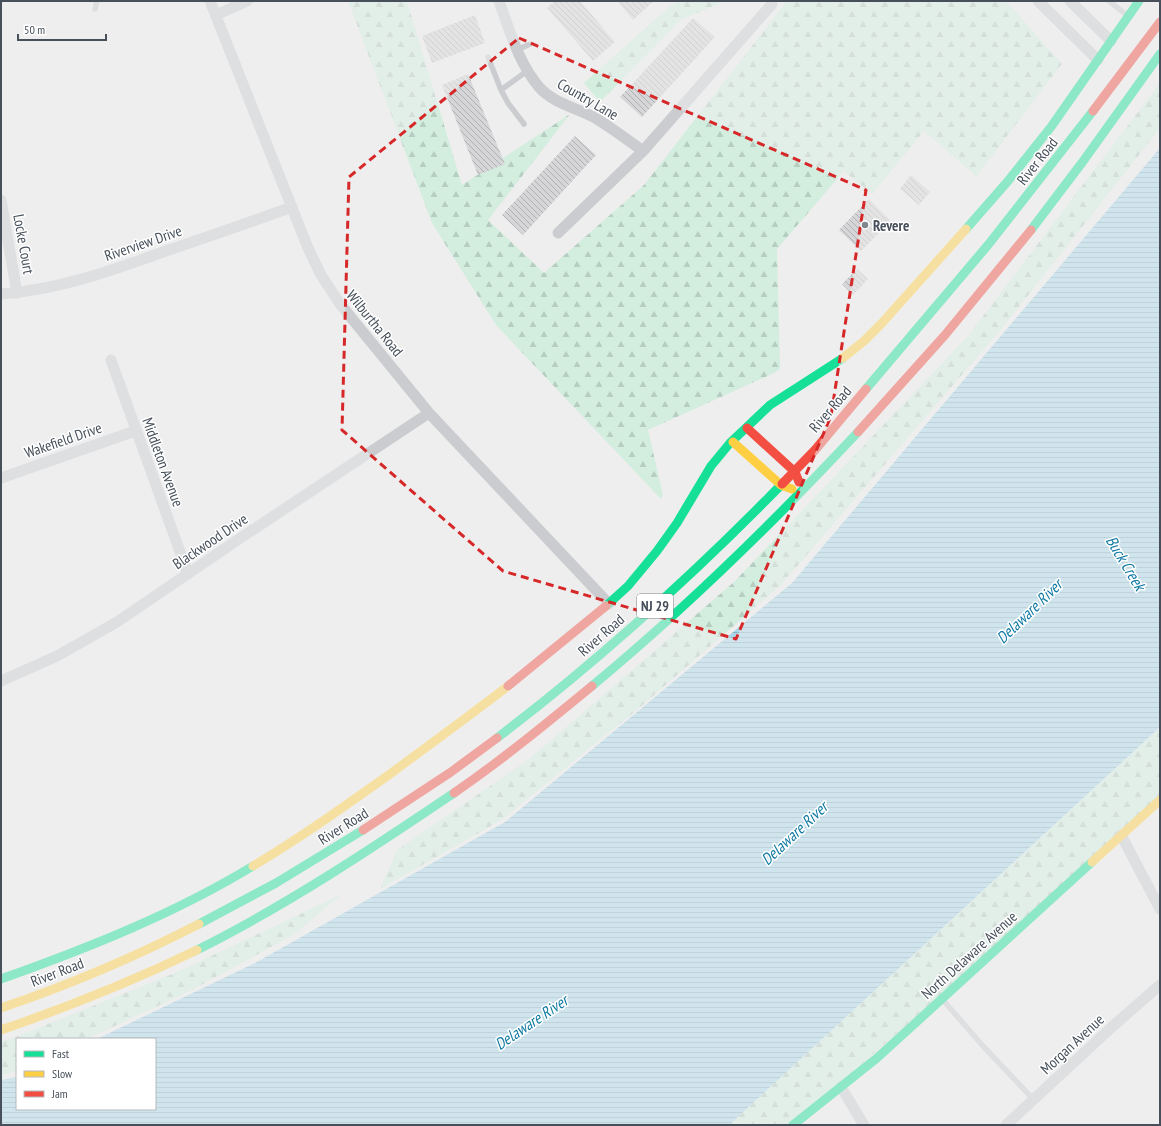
<svg xmlns="http://www.w3.org/2000/svg" width="1161" height="1126" viewBox="0 0 1161 1126" font-family="'PT Sans Narrow',sans-serif">
<style>
.forest{fill:url(#forest-firs)}
.water{fill:url(#water-rules)}
.building{fill:url(#building-back-hatch)}
.lines{fill:none;stroke-linecap:round;stroke-linejoin:round}
.lane{stroke:#cacccf;stroke-width:5.5}
.street{stroke:#cacccf;stroke-width:11}
.fast{stroke:#16e098;stroke-width:9}
.slow{stroke:#ffcf43;stroke-width:9}
.jam{stroke:#f24e42;stroke-width:9}
.marked{fill:none;stroke:#d62828;stroke-width:3;stroke-dasharray:8 5;stroke-linejoin:round}
.poi-dot{fill:#81878e;stroke:#fff;stroke-width:1.5}
.labels{text-anchor:middle;dominant-baseline:central;stroke-width:3;stroke-linejoin:round;paint-order:stroke}
.shield{fill:#fff;stroke:#7e848c;stroke-width:1}
.shield-label{font-size:14px;font-weight:bold;fill:#464f5a}
.street-label{font-size:15px;fill:#464f5a;stroke:#fff}
.poi-label{font-size:15px;font-weight:bold;fill:#464f5a;stroke:#fff;text-anchor:start}
.water-label{font-size:16px;font-style:italic;fill:#107aa3;stroke:#fff}
</style>
<defs>
<pattern id="forest-firs" width="22" height="20" patternUnits="userSpaceOnUse"><rect width="22" height="20" fill="#d3eddf"/><path d="M5 1l3.5 6h-7zM16 11l3.5 6h-7z" fill="#b6cdc2"/></pattern>
<pattern id="water-rules" width="6" height="5" patternUnits="userSpaceOnUse"><rect width="6" height="5" fill="#a8d8ea"/><path d="M0 2.5h6" fill="none" stroke="#8bb2c1"/></pattern>
<pattern id="building-back-hatch" width="6" height="6" patternUnits="userSpaceOnUse"><rect width="6" height="6" fill="#d6d6d8"/><path d="M-1 5l2 2M0 0l6 6M5-1l2 2" fill="none" stroke="#afb0b2"/></pattern>
</defs>
<rect width="100%" height="100%" fill="#efeeee"/>
<path class="forest" d="M348,1H407L462,185L570,114L488,220L544,273L644,185L787,1H1006L1062,64L975,178L974,174L924,131L872,194L844,171L777,249L780,369L774,373L648,430L663,495L661,499L496,325L432,223Z
M680,1H725L681,20L600,102L584,83L671,5Z
M1160,83V128L1154,136L1003,327L780,586L638,709L500,821L380,889L397,850L528,760L734,582L968,336Z
M1160,727V800L793,1125H729Z
M342,894L295,934L190,991L87,1039H17V1071L1,1075V1042L13,1038L175,973Z"/>
<path class="water" d="M1160,148V727L729,1125H1V1080L17,1077V1109H155V1039H97L255,963L505,822L792,583Z"/>
<path class="building" d="M555,1H580L615,42L593,61L547,8Z
M617,1H654L633,20Z
M475,15L485,43L432,63L422,36Z
M693,18L715,37L642,117L620,97Z
M468,74L505,164L478,175L442,85Z
M575,136L596,155L523,235L502,215Z
M911,175L930,192L919,205L900,189Z
M869,199L891,221L861,251L839,230Z
M857,269L868,279L853,295L842,284Z"/>
<g class="lines">
<path class="lane" d="M1109,1L1128,16
M95,9L97,1
M517,50L530,44
M488,57L501,90L508,103L524,124
M501,90L527,71
M942,999L983,1046L1034,1100"/>
<path class="street" d="M210,1L308,248L321,275L340,304L429,413L609,604
M499,1C510,31 518,62 539,87C554,104 578,108 597,119C613,129 628,140 643,151
M1038,1L1098,60
M1070,1L1111,41
M216,15L247,1
M1,200L17,293
M558,233L643,151L772,4
M1,294C56,290 108,272 160,253C204,238 248,223 292,207
M111,360L188,574
M1,478L135,431
M1,681L57,656L117,622L236,541L429,413
M1121,835L1160,909
M841,1087L864,1125
M1006,1125L1113,1026L1160,985"/>
<path class="fast" d="M966,229L1008,181L1051,127L1139,1
M1031,230L1081,164L1160,54
M866,389L988,245L1093,111
M606,606L628,586L657,551L677,523L711,466L730,443L770,405L843,358
M592,686C686,608 774,522 858,432
M497,738C598,661 693,575 782,484
M199,924L276,883L363,830
M197,950C287,905 371,849 454,793
M1,979C88,948 174,914 253,866
M793,1125L877,1058L1092,862"/>
<path class="slow" d="M843,358L864,341L882,323L966,229
M733,442L781,485L792,489
M1092,862L1160,800
M253,866C300,838 345,806 390,774C429,745 469,716 508,686
M1,1008C69,985 135,957 199,924
M1,1030C68,1007 133,981 197,950"/>
<path class="jam" d="M1093,111L1160,22
M747,428L795,472L799,482
M858,432L945,335L1031,230
M782,484L815,450L866,389
M508,686L606,606
M454,793C502,760 547,723 592,686
M363,830L451,772L497,738"/>
</g>
<path d="M0 0H1161V1126H0ZM519,38L866,190L831,416L736,639L503,571L342,430L349,177Z" fill="#efeeee" fill-opacity=".55" fill-rule="evenodd"/>
<path class="marked" d="M519,38L866,190L831,416L736,639L503,571L342,430L349,177Z"/>
<circle class="poi-dot" cx="865" cy="225" r="4"/>
<g class="labels">
<rect class="shield" x="637" y="594" width="36" height="24" rx="3"/>
<g class="shield-label">
<text x="655" y="606">NJ 29</text>
</g>
<g class="street-label">
<text transform="translate(588 99) rotate(30)">Country Lane</text>
<text transform="translate(1037 161) rotate(-52)">River Road</text>
<text transform="translate(143 243) rotate(-19)">Riverview Drive</text>
<text transform="translate(24 244) rotate(80)">Locke Court</text>
<text transform="translate(375 323) rotate(51)">Wilburtha Road</text>
<text transform="translate(830 409) rotate(-49)">River Road</text>
<text transform="translate(63 440) rotate(-19)">Wakefield Drive</text>
<text transform="translate(163 462) rotate(70)">Middleton Avenue</text>
<text transform="translate(210 541) rotate(-34)">Blackwood Drive</text>
<text transform="translate(601 635) rotate(-41)">River Road</text>
<text transform="translate(343 826) rotate(-32)">River Road</text>
<text transform="translate(969 955) rotate(-42)">North Delaware Avenue</text>
<text transform="translate(57 972) rotate(-21)">River Road</text>
<text transform="translate(1072 1044) rotate(-43)">Morgan Avenue</text>
</g>
<g class="poi-label">
<text x="873" y="225">Revere</text>
</g>
<g class="water-label">
<text transform="translate(1126 563) rotate(59)">Buck Creek</text>
<text transform="translate(1029 611) rotate(-44)">Delaware River</text>
<text transform="translate(794 833) rotate(-43)">Delaware River</text>
<text transform="translate(531 1022) rotate(-34)">Delaware River</text>
</g>
</g>
<rect width="1161" height="1126" fill="none" stroke="#464f5a" stroke-width="4"/>
<rect x="16" y="1038" width="140" height="72" fill="#ffffff" stroke="#b5b9bd"/>
<rect x="24" y="1051" width="20" height="6" fill="#16e098" stroke="#b5b9bd"/>
<text x="52" y="1058" font-size="12" fill="#464f5a">Fast</text>
<rect x="24" y="1071" width="20" height="6" fill="#ffcf43" stroke="#b5b9bd"/>
<text x="52" y="1078" font-size="12" fill="#464f5a">Slow</text>
<rect x="24" y="1091" width="20" height="6" fill="#f24e42" stroke="#b5b9bd"/>
<text x="52" y="1098" font-size="12" fill="#464f5a">Jam</text>
<path d="M18 34v6h88v-6" fill="none" stroke="#464f5a" stroke-width="2"/>
<text x="24" y="34" font-size="12" fill="#464f5a" stroke="#ffffff" stroke-width="3" paint-order="stroke">50 m</text>
</svg>
